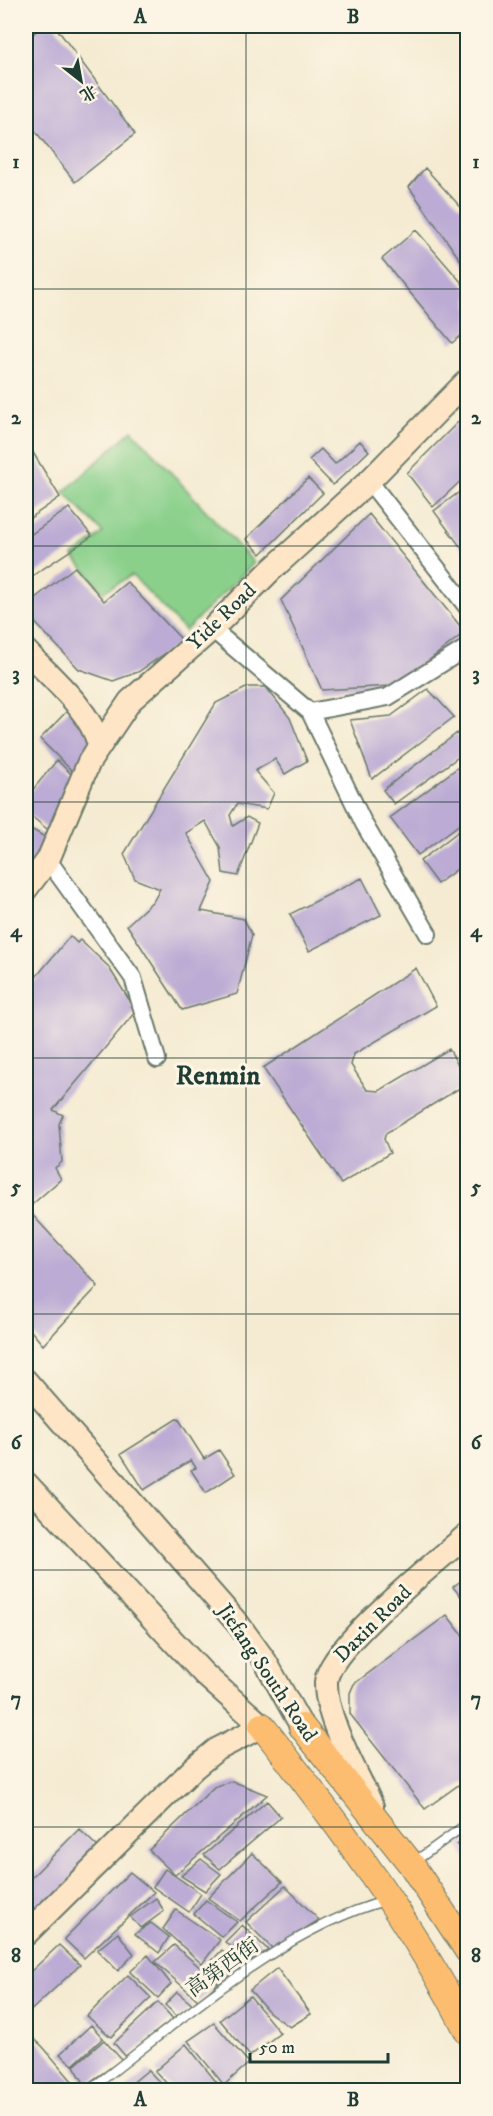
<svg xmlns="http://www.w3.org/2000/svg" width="493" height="2116" viewBox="0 0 493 2116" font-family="'IM FELL DW Pica','Noto Serif SC',serif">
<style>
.green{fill:#8ad08b;stroke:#548660;stroke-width:1.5}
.building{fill:#bcabd4}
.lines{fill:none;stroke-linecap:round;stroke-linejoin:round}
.lane-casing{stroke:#6a7a6b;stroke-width:11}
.street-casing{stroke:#6a7a6b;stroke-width:20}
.secondary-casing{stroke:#6a7a6b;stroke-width:26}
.primary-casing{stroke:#6a7a6b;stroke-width:28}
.lane{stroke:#fff;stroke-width:8}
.street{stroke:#fff;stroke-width:16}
.secondary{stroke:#fee5c5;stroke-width:22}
.primary{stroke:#fcbd6f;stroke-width:26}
.grid{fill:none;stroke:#1f3d34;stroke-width:1.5;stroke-opacity:0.55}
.labels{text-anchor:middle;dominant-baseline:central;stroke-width:6;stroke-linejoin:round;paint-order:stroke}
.street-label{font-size:21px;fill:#1f3d34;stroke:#fcf5e5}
.district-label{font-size:27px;font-weight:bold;fill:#1f3d34;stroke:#fcf5e5}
.neatline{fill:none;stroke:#1f3d34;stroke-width:2}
.grid-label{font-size:20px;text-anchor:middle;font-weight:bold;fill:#1f3d34}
</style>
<rect width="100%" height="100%" fill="#fcf5e5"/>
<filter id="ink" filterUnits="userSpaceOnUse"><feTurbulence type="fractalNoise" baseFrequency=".0167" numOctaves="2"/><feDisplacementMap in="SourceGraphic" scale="12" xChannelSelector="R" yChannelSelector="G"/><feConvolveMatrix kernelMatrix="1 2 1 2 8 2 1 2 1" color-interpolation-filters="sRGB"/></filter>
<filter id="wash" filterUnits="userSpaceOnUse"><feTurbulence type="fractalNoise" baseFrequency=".008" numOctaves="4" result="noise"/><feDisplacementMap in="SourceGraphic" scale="24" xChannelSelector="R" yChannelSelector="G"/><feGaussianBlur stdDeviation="1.35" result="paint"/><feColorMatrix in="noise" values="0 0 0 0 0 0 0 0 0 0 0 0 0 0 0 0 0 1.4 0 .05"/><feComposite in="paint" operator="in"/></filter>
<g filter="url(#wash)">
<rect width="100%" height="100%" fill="#f5ebd2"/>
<path class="green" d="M132,430L254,563L185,631L132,575L103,592L73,556L103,533L64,492Z"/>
<g id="blocks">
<path class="building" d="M41,26H55L135,134L75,182L26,119V42Z
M425,168L468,215V271L409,187Z
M416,230L468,290V330L452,343L382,259Z
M468,412V474L433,507L407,473Z
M26,441L60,497L26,521Z
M360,441L369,451L333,485L309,460L321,449L335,464Z
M308,478L323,493L261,554L246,539Z
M466,487L468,489V557L434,511Z
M69,508L92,536L26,580V538Z
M369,514L465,632L409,676L391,686L322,690L281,600Z
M75,567L104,601L127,582L183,641L138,672L113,681L79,669L26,613V605Z
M248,687H266L290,718L307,761L285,774L275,759L255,771L274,793L267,809L237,804L230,815L233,826L247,817L258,823L238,876L223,873L220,847L205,821L186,833L214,882L201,911L244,919L252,935L237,994L182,1010L127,925L154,900L160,889L135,879L124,854L216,703Z
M428,689L454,717L372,779L350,720L391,716Z
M70,708L93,739L75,774L40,739Z
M457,733L468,750L394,804L383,790Z
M57,760L72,775L52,833L26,812V798Z
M468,760V818L418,855L390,818Z
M468,824V861L437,884L420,861Z
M26,826L50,840L26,879Z
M362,878L381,915L309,951L290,914Z
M70,936L77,943L80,940L108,966L136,1011L53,1110L63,1115L59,1124L62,1162L55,1168L61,1179L27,1209L98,1286L43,1345L26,1325V989Z
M416,968L436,1006L354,1054L351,1065L367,1090L379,1091L449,1049L468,1083L386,1133L384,1139L390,1153L341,1184L263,1068Z
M178,1418L204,1459L219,1450L235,1474L206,1493L191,1470L196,1468L191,1460L144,1490L121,1454Z
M468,1575V1605L453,1587Z
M447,1615L468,1642V1778L425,1809L350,1714V1693L354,1684Z
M232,1781L267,1795L175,1875L149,1850L214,1787Z
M267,1801L281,1817L220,1869L204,1855Z
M79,1829L103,1852L32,1920L26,1914V1883Z
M468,1837V1861L457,1845Z
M252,1853L282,1882L240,1921L208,1898Z
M201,1859L221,1874L205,1891L181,1876Z
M165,1869L201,1894L189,1912L153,1887Z
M130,1872L154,1892L84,1958L64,1939Z
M285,1886L319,1920L273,1949L246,1922Z
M156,1898L164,1911L141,1928L130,1917Z
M206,1900L237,1922L222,1937L194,1914Z
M176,1910L220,1940L202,1964L163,1929Z
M151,1923L169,1937L159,1953L135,1934Z
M242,1925L268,1950L249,1963L225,1942Z
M118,1933L134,1954L118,1971L97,1950Z
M59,1945L80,1965L26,2015V1976Z
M174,1945L218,1983L199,2001L155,1962Z
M222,1950L245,1966L223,1984L205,1968Z
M148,1955L171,1984L158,1998L130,1972Z
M277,1968L311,2014L290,2027L269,2012L250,1990Z
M128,1975L151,1998L111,2037L87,2016Z
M177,1992L194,2006L179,2018L165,2005Z
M250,1996L280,2033L250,2056L220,2020Z
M158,2002L173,2019L127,2058L114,2043Z
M214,2023L249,2063L224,2085L188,2041Z
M91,2025L103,2038L73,2065L60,2054Z
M26,2031L43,2047L79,2089L37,2090L26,2079Z
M104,2040L122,2060L85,2085L74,2066Z
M186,2044L222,2089L173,2090L155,2071Z
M148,2070L167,2090H124Z"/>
</g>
</g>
<g filter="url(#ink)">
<use href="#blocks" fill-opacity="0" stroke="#6a7a6b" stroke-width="1.5"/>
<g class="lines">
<defs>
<path id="lane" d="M414,1862L468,1823
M89,2090C176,2025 280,1929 385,1901"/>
<path id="street" d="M369,481L468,608
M212,629L310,712L364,824L428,934
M310,712L388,697L468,647
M48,860L133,978L157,1059"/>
<path id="secondary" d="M26,651C51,678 88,707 99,744
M26,889L48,860L89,762L130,701L212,629L270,571L369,481L468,380
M26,1381L239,1625L265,1661L302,1727
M26,1483L204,1674L262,1726L216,1750L194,1768L26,1934
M372,1806C357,1772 325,1719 326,1682C328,1647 439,1560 468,1534"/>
<path id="primary" d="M262,1726C338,1824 411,1921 468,2032
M302,1727L411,1864L468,1951"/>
</defs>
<use href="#lane" class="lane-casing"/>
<use href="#street" class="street-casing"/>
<use href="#secondary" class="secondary-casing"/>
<use href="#primary" class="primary-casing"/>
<use href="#lane" class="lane"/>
<use href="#street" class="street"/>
<use href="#secondary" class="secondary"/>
<use href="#primary" class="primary"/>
</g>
</g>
<path class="grid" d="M246,26V2090M26,289H468M26,546H468M26,802H468M26,1058H468M26,1314H468M26,1570H468M26,1827H468"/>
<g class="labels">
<g class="street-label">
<text transform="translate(222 617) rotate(-44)">Yide Road</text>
<text transform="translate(373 1624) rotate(-45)">Daxin Road</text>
<text transform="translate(267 1673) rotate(56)">Jiefang South Road</text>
<text transform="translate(223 1968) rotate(-36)">高第西街</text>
</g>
<g class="district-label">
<text x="218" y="1076">Renmin</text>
</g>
</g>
<rect width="493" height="2116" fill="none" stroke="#fcf5e5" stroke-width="66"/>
<g transform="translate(81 81) rotate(149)" stroke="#fcf5e5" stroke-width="4.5" paint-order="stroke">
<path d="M0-4.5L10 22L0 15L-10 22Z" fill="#1f3d34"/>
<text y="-9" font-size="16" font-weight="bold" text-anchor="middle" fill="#1f3d34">北</text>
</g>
<path d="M250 2053v9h138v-9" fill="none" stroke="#1f3d34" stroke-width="3"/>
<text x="259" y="2053" font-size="18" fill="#1f3d34" stroke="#fcf5e5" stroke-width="4.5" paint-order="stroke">50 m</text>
<rect x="33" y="33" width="427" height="2050" class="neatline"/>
<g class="grid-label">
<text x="140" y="23">A</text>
<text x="353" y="23">B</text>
<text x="16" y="168">1</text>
<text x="476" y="168">1</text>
<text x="16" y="424">2</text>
<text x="476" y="424">2</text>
<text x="16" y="680">3</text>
<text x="476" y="680">3</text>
<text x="16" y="937">4</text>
<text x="476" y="937">4</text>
<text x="16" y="1193">5</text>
<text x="476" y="1193">5</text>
<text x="16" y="1449">6</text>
<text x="476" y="1449">6</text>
<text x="16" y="1705">7</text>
<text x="476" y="1705">7</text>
<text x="16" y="1962">8</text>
<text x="476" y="1962">8</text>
<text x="140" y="2106">A</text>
<text x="353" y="2106">B</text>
</g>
</svg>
